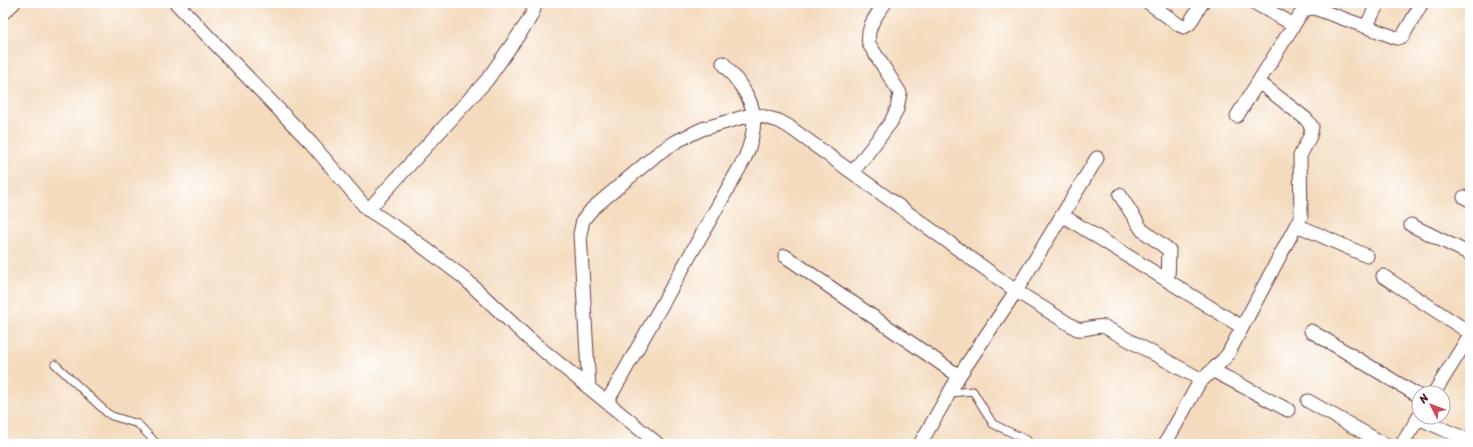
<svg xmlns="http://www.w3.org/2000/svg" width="1473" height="447" viewBox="0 0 1473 447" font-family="Sriracha,sans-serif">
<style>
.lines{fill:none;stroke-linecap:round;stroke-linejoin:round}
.service-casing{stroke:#643b41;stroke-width:9}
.minor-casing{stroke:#643b41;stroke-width:15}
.service{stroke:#fff;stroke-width:7}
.minor{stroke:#fff;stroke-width:13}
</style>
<rect width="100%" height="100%" fill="#fff"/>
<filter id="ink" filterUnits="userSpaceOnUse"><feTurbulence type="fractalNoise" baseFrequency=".025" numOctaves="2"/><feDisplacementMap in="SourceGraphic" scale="8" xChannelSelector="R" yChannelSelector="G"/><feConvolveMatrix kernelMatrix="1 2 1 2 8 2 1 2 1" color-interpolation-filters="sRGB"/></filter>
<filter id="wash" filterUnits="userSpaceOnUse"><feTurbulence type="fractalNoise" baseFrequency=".012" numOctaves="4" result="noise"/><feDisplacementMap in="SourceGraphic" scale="16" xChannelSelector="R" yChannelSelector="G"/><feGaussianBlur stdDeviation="0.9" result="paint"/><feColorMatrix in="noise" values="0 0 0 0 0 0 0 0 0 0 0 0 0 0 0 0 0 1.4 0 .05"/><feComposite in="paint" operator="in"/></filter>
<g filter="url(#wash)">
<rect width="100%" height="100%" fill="#f4dbbe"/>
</g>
<g filter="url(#ink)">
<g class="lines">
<defs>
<path id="service" d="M55,364L107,413L112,416L138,424L157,444
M949,393L973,391L993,424L1027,440"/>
<path id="minor" d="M176,3L311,143L367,209L406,234L463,277L529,339L658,444
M1149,3L1179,25L1184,27L1189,24L1202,3
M1255,3L1294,25
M3,13L14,3
M1366,27L1378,3
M1237,116L1300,15L1306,9L1314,8L1397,38L1403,36L1405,32L1422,3
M853,172L891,122L897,109L900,93L869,44C866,27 876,16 885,3
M1120,195L1142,230L1169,250L1168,281
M1464,197L1470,200
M368,210L487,80L527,23L532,14L536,3
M1062,215L1242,327
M1297,225L1367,256
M1411,225L1470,254
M785,256L959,376
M1383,276L1470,333
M1311,331L1419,396
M1212,370L1288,410
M589,388L580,234L583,220L592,209L657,154L677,141L702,129L754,114L779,121L788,126L1016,291L1077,329C1087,331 1096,324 1105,327L1202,380
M1434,393L1470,335
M1308,401L1384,444
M607,402L745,158C764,113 751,97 723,63
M1418,418L1470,441
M920,444L959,376L1016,291L1097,158
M1165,444L1199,383L1223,360L1228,354L1301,216L1300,156L1310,136L1312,127L1306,119L1259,82
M1402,444L1419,417"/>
</defs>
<use href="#service" class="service-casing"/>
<use href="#minor" class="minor-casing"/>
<use href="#service" class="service"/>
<use href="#minor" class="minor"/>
</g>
</g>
<rect width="1473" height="447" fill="none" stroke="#fff" stroke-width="16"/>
<g transform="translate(1431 405) rotate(312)"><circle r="19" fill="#ffffff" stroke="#b7a5aa"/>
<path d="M0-3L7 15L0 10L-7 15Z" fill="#d1495b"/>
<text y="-6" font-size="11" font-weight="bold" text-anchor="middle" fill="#4a1f2b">N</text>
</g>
</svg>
